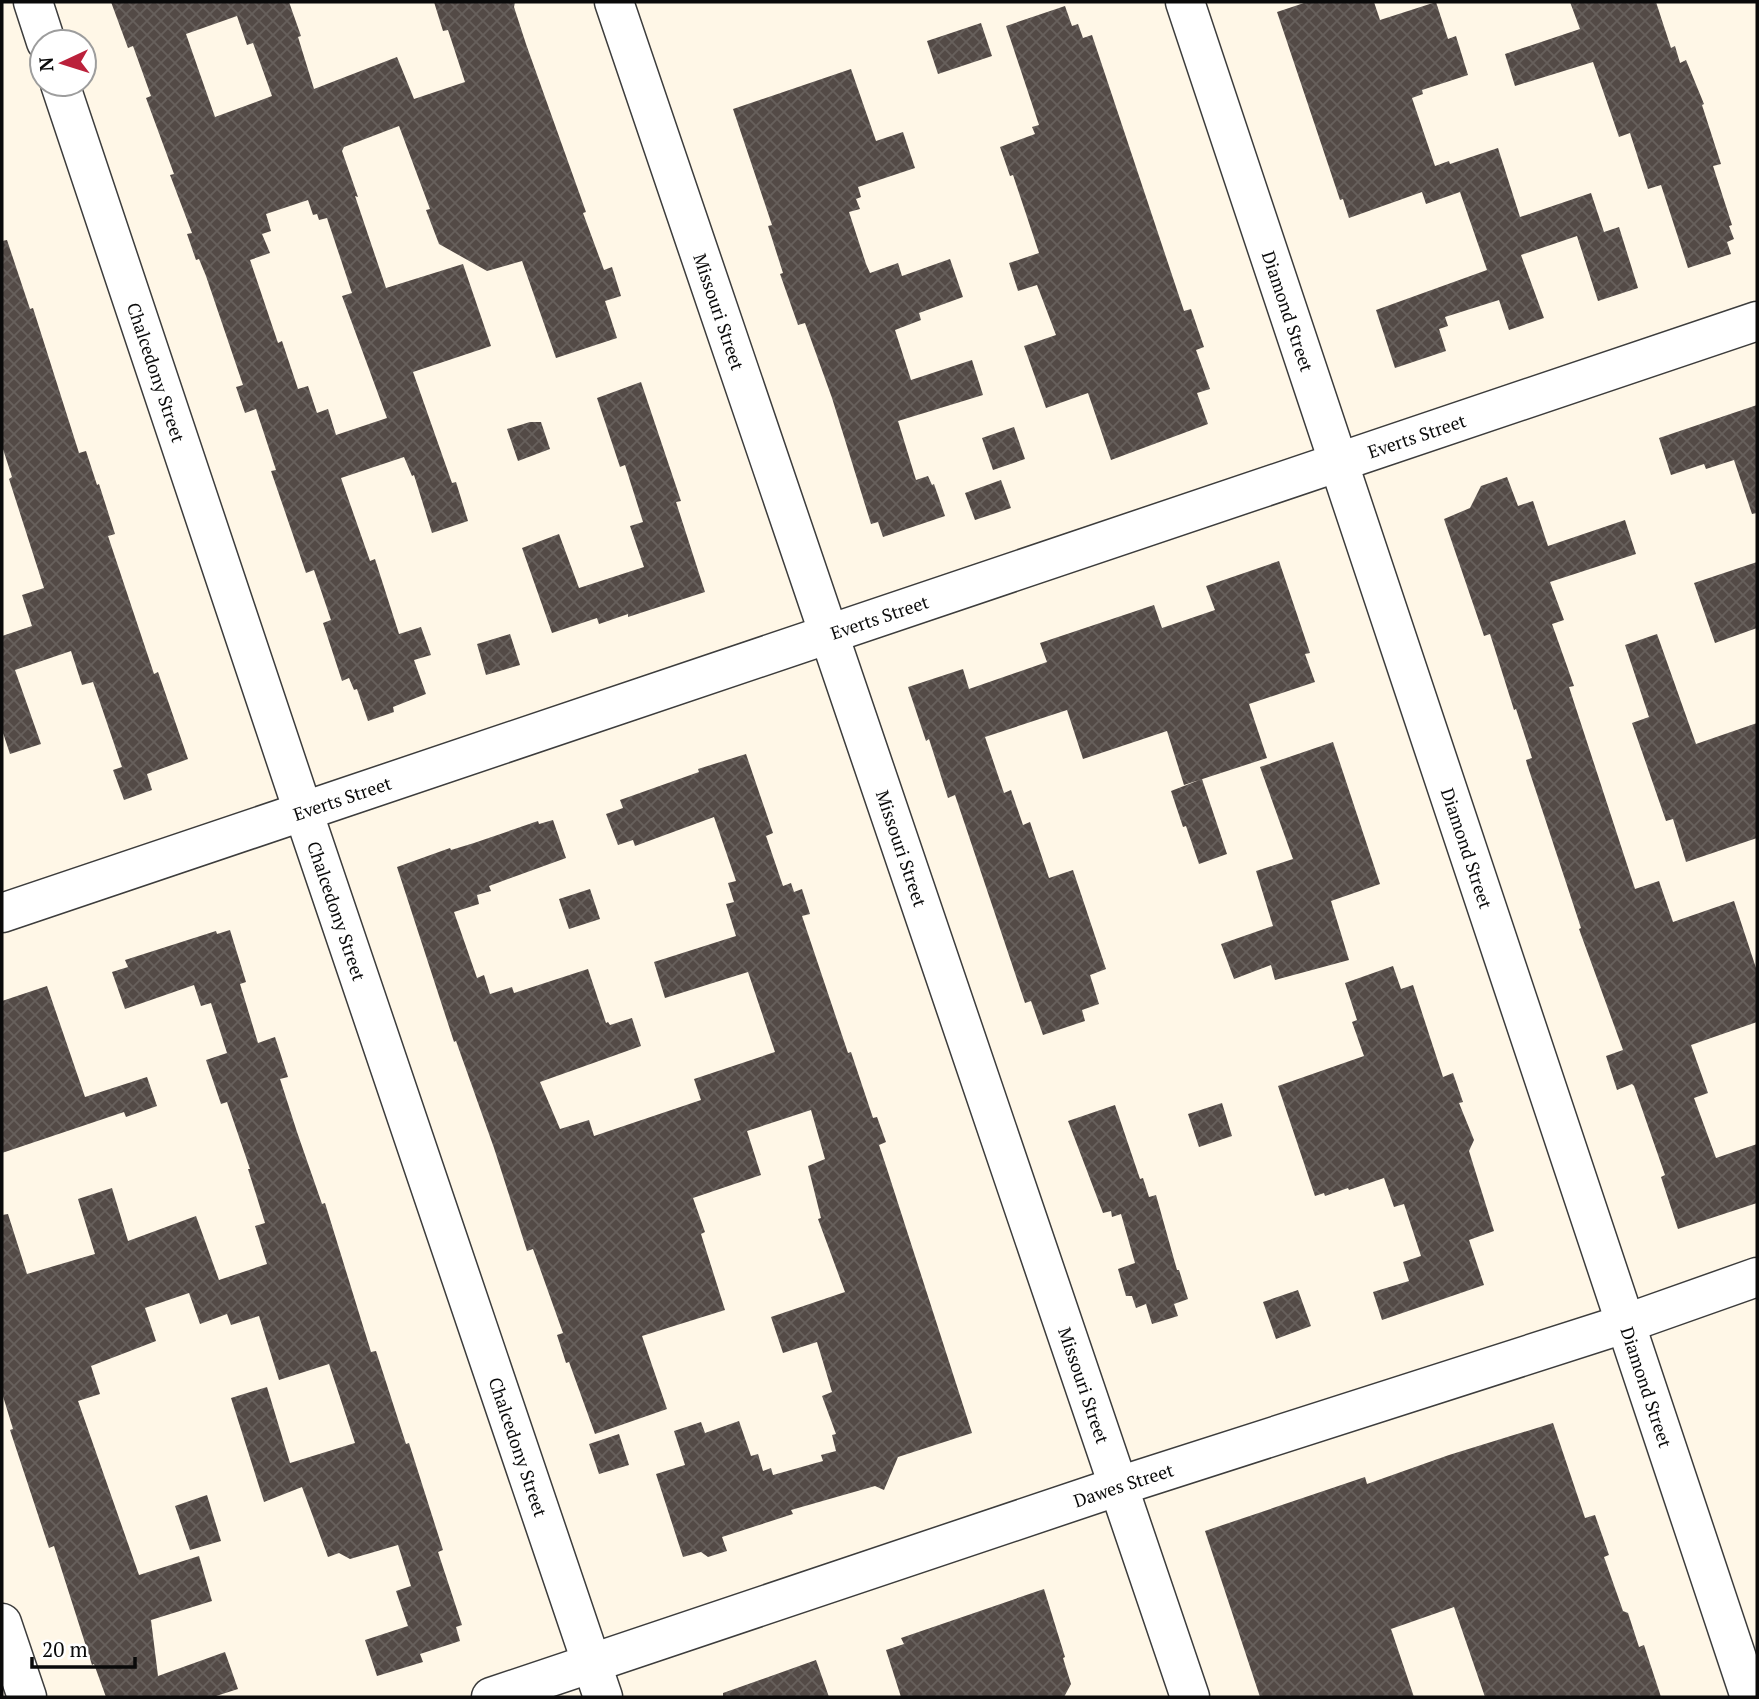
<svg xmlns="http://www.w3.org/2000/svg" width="1759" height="1699" viewBox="0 0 1759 1699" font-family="'PT Serif',serif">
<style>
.building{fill:url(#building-cross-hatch);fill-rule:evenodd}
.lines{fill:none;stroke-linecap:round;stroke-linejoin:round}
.minor-casing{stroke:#3d3d3d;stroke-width:41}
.minor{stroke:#fff;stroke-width:38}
.labels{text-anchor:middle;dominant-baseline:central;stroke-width:7;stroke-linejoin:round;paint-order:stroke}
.street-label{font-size:18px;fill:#0a0a0a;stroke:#fff}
</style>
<defs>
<pattern id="building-cross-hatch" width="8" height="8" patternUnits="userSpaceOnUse" patternTransform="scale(1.75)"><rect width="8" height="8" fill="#534a46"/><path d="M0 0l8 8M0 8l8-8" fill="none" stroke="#67605c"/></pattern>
</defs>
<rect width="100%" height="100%" fill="#fff7e7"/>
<path class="building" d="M111,2H289L301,36L298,37L314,89L397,57L414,99L465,82L448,30L443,31L434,2H515L514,7L526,44L586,212L583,213L604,270L612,267L621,296L605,301L617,338L556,358L522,261L487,271L439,244L426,210L430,209L399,126L344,147L342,151L358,197L355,196L386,288L463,264L491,346L413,372L452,483L456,482L468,521L432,533L414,475L412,476L404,457L341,478L370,561L375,559L399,634L421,627L431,655L414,660L426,694L393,707L394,712L368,721L357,689L354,690L349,678L342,681L323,623L331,620L314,570L306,573L271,471L276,470L256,409L245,413L236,387L243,385L206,276L199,259L196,260L187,234L192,233L170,175L174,174L146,98L151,96L133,46L128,48ZM237,16L247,45L253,43L272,96L215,117L186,34ZM308,200L313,215L317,214L319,220L327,218L352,293L342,296L387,418L336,435L328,409L317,413L308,386L298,389L282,341L278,343L250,260L270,253L262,234L271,231L266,214Z
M1307,2H1374L1380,20L1436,2L1448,39L1456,36L1468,75L1422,90L1423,94L1412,98L1435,166L1449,161L1450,164L1498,148L1520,217L1591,193L1604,232L1619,227L1638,288L1598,301L1577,236L1521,255L1544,318L1509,330L1499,300L1445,317L1448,326L1439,329L1446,351L1395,368L1376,310L1487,270L1460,192L1426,204L1422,192L1349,218L1343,199L1340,200L1277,12Z
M1570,2H1656L1671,48L1675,46L1680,63L1686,60L1704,104L1702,105L1721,164L1713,166L1732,225L1729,226L1734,239L1727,242L1731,254L1688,268L1661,185L1648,189L1630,133L1619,137L1593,62L1515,86L1505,54L1580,29Z
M1065,6L1072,26L1078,24L1083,38L1092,35L1184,311L1191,309L1204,347L1196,350L1210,389L1197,393L1208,424L1111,460L1088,393L1046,408L1024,346L1056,335L1037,285L1018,291L1009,263L1039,253L1013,175L1010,176L1000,147L1035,134L1032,127L1039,125L1006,26Z
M981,23L992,56L938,74L927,41Z
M851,69L876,141L903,132L915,168L858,187L861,197L856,199L860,209L849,212L866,264L870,273L898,263L902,276L950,259L963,297L919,313L921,320L895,330L911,380L972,360L983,395L898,421L916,480L928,476L932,485L934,484L945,516L883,537L878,522L871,524L832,398L805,323L798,325L780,274L783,273L768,226L772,225L733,109Z
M7,240L30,309L33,308L79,453L86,451L97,485L99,484L115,534L108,536L154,674L158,672L188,759L147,774L152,790L124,800L113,770L122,767L93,682L82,685L71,651L15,670L41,744L10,754L2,730V636L32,626L22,595L44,588L9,479L12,477L2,446V241Z
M641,382L681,501L676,502L705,592L628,617V614L599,624L597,618L552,633L522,548L559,534L579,588L644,567L630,526L643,522L625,465L620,467L597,398Z
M1757,405V513L1752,514L1734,460L1706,469L1704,464L1671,475L1659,438Z
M530,422H541L550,449L518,461L507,429Z
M1014,427L1025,459L993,470L982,438Z
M1507,477L1518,506L1533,501L1548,546L1625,520L1636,554L1550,582L1564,620L1552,624L1574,686L1569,687L1635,889L1659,881L1673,922L1734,901L1757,971V1022L1691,1045L1708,1093L1694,1098L1716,1158L1757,1144V1203L1678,1229L1661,1177L1665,1175L1634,1086L1632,1084L1617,1090L1606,1056L1623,1050L1579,929L1581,928L1527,764L1526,760L1532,758L1516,709L1514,710L1490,634L1484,636L1444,519L1470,508L1481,486Z
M1001,480L1011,508L975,520L965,493Z
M1279,561L1310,653L1305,654L1315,682L1249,704L1267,758L1184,785L1167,731L1083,759L1067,710L985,737L1004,793L1011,790L1023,825L1030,822L1049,878L1073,870L1106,969L1090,975L1099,1004L1082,1010L1085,1021L1043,1035L1031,1001L1025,1003L955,795L948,798L929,739L926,741L908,687L963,669L969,689L1047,662L1040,643L1154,605L1162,628L1215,610L1206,586Z
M1757,562V628L1715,643L1694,583Z
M510,634L520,665L486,675L477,644Z
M1657,634L1696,744L1757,723V838L1686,862L1673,819L1666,821L1632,723L1649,717L1625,645Z
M1333,742L1380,884L1331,901L1349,960L1275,980L1271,965L1234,979L1221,944L1273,926L1256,871L1293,859L1260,767Z
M746,754L773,833L766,836L783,886L791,883L794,892L802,889L810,914L802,916L848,1053L851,1052L873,1118L877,1117L886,1142L879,1145L887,1169L972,1433L898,1457L884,1490L875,1486L791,1510L793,1514L722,1537L727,1551L708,1557L701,1552L683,1557L656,1474L685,1465L674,1431L701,1422L705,1433L739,1421L751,1456L758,1454L763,1471L771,1468L773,1475L823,1461L821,1455L836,1451L832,1435L836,1434L822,1396L832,1392L817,1342L783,1353L771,1317L845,1292L818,1219L821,1218L808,1166L825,1159L811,1110L747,1131L761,1175L693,1198L705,1232L701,1234L725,1310L642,1336L667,1409L595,1434L569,1362L566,1363L557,1335L563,1333L533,1249L527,1251L494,1148L456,1041L454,1042L397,867L450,848L451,850L474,843L538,821L539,824L553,820L566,858L489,886L491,891L477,895L479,904L454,912L477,978L484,975L490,994L512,987L514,993L588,969L606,1023L608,1022L610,1025L632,1018L641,1046L540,1082L560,1129L589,1120L594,1136L701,1100L694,1079L775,1052L748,972L665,998L654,962L736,936L726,904L734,902L728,883L736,881L714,817L635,846L633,840L618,845L606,814L623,808L620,800L699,772L698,769Z
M1202,779L1227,854L1199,864L1186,826L1183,827L1171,791Z
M590,889L600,919L569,929L559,899Z
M230,930L246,982L240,984L258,1043L275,1037L288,1077L280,1079L297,1132L322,1204L325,1203L371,1352L376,1351L406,1444L409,1443L443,1550L438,1552L462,1625L456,1627L460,1641L420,1654L423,1662L377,1676L365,1640L408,1626L396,1591L411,1586L398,1545L350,1559L339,1553L328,1557L302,1487L264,1502L231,1398L267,1387L290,1463L355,1443L329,1364L279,1380L259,1316L231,1325L227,1314L200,1324L189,1293L145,1308L156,1341L91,1366L100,1394L78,1401L139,1575L199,1556L212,1601L151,1620L158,1676L225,1652L238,1689L213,1697H106L94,1664L92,1665L54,1546L49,1548L10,1430L13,1429L2,1393V1215L8,1214L27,1274L95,1254L78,1199L112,1188L128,1241L196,1216L219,1280L267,1264L255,1226L265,1223L248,1169H250L227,1102L221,1104L206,1060L227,1053L211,1003L201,1006L194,985L125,1009L112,972L128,967L125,960L216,931L217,934Z
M1393,966L1401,989L1413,985L1443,1077L1453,1073L1463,1102L1459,1103L1474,1140L1469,1151L1494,1231L1469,1240L1484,1285L1382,1320L1373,1292L1409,1281L1403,1262L1421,1256L1404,1204L1394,1207L1384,1178L1349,1190L1348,1188L1325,1196L1324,1193L1315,1196L1278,1086L1364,1056L1352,1022L1357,1020L1345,983Z
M47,986L85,1097L147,1077L157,1106L126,1117L124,1112L2,1153V1001Z
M1222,1103L1232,1136L1199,1147L1188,1114Z
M1115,1105L1140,1179L1143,1178L1149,1197L1156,1195L1177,1270H1179L1188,1299L1174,1304L1178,1316L1152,1324L1146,1304L1136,1308L1132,1296H1126L1118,1269L1135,1263L1121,1214L1112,1217L1111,1211L1103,1213L1068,1121Z
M1298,1290L1311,1326L1276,1339L1263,1302Z
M1553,1423L1585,1518L1595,1515L1609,1555L1604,1557L1623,1611L1628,1613L1639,1647L1644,1645L1661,1697H1485L1454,1607L1391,1629L1414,1697H1260L1205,1531L1365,1477L1367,1484L1449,1455Z
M619,1434L629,1465L599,1474L589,1444Z
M207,1495L221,1541L190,1550L175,1506Z
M1044,1589L1065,1657L1063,1658L1071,1684L1064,1697H901L886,1650L904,1644L901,1638Z
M816,1660L829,1697H723V1693Z"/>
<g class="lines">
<defs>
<g id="minor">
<path d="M33,2L46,42"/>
<path id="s1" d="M614,2L1190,1697"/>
<path id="s2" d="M1185,2L1750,1697"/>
<path id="s3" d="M60,84L303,811L603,1697"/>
<path id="s4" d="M2,913L1757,321"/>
<path d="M2,1623L27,1697"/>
<path id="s5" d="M491,1697L1119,1486L1627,1323L1757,1277"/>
</g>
</defs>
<use href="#minor" class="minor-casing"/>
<use href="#minor" class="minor"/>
</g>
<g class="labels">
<g class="street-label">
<text stroke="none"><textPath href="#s2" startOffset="326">Diamond Street</textPath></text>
<text stroke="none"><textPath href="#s1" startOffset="327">Missouri Street</textPath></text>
<text stroke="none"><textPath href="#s3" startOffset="304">Chalcedony Street</textPath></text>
<text stroke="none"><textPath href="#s4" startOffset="1493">Everts Street</textPath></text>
<text stroke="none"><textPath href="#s4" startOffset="926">Everts Street</textPath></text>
<text stroke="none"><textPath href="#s4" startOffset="359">Everts Street</textPath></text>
<text stroke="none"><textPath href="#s1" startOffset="894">Missouri Street</textPath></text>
<text stroke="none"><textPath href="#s2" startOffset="892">Diamond Street</textPath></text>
<text stroke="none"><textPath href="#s3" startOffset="872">Chalcedony Street</textPath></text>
<text stroke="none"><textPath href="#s1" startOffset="1461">Missouri Street</textPath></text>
<text stroke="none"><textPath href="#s2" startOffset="1460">Diamond Street</textPath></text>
<text stroke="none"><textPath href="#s3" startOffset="1438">Chalcedony Street</textPath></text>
<text stroke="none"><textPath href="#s5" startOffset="667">Dawes Street</textPath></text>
</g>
</g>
<rect width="1759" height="1699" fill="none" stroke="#0a0a0a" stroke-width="7"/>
<g transform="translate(63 63) rotate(266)"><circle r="33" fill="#ffffff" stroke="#9d9d9d" stroke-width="2"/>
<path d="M0-5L12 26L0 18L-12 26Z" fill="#bb213b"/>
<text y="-10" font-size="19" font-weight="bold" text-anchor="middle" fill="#0a0a0a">N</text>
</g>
<path d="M32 1657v10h103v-10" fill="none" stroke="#0a0a0a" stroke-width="3.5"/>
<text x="42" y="1657" font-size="21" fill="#0a0a0a" stroke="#ffffff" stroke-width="5" paint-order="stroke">20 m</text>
</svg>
